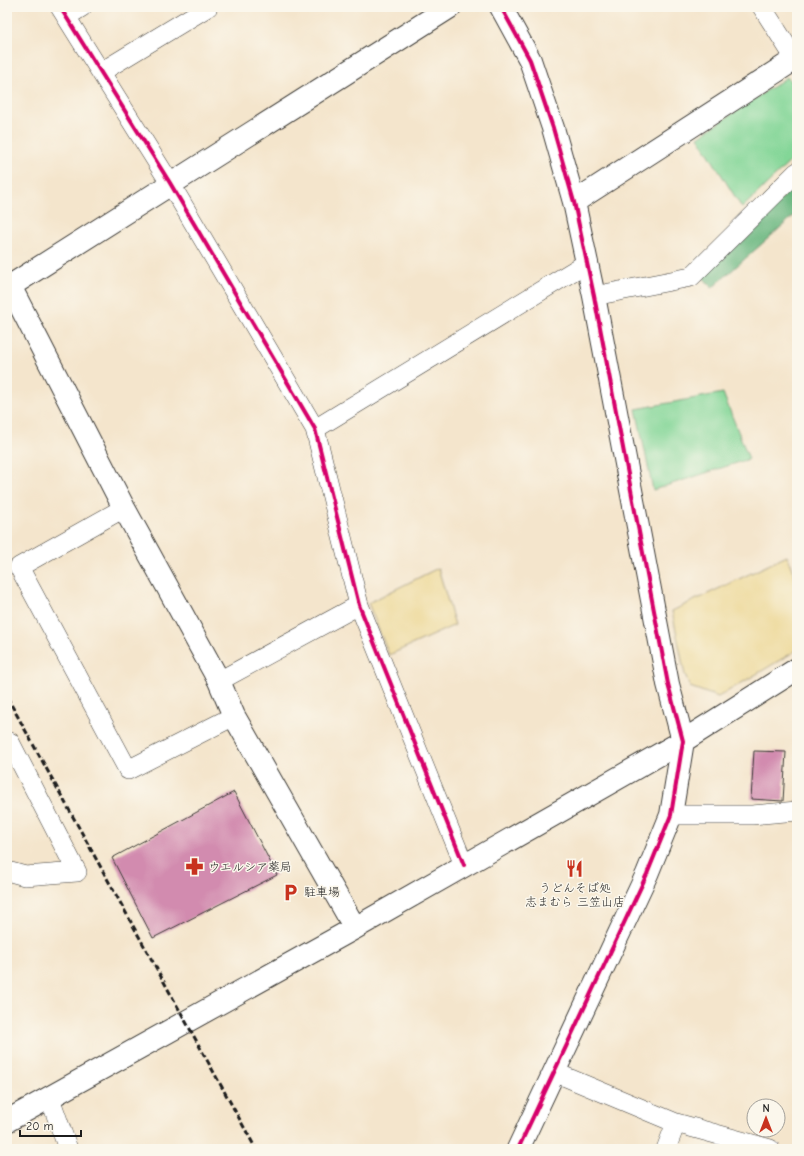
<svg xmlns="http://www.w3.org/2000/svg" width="804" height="1156" viewBox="0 0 804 1156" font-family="'Comic Neue','Klee One',sans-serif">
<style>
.green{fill:#83d697;stroke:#50795a}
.forest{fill:#6ab780;stroke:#436a4e}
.sand{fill:#eeda9e;stroke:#857b5d}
.building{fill:#d28baf}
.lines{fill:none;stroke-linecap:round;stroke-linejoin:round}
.street-casing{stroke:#3c3a36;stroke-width:20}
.secondary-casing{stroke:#3c3a36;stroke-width:24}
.street{stroke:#fff;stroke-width:19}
.secondary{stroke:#fff;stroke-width:22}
.rail{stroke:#1c1c1c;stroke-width:3;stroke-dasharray:6 3;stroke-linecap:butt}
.cycleway-casing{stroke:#fbf7ec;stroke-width:6}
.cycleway{stroke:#d6006c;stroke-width:4}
.labels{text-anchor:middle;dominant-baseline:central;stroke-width:3;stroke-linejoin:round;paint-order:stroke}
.poi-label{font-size:12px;fill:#1c1c1c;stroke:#fbf7ec;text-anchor:start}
</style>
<rect width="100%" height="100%" fill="#fbf7ec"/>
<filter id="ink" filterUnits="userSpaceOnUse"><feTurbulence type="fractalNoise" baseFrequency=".025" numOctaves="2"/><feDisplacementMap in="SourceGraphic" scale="8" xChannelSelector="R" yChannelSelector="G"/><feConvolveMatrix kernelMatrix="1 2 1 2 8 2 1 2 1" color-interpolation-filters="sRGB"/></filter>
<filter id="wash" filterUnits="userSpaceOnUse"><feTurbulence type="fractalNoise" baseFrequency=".012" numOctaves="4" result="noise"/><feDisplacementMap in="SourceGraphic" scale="16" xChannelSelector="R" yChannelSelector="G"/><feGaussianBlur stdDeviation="0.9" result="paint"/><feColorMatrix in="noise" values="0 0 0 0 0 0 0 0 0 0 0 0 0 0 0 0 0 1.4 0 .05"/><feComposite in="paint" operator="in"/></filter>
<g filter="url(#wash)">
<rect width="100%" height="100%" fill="#f4e5cc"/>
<path class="green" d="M787,77L797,90V155L742,208L698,137Z
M723,393L749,459L653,490L636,409Z"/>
<path class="forest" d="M797,184V213L712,288L701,275Z"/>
<path class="sand" d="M787,556L797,583V650L718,697L690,687L685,675L672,611Z
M438,568L455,625L389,655L368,603Z"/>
<g id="blocks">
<path class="building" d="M754,751L786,752L783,801L751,799Z
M234,792L277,875L153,938L112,858Z"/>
</g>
</g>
<g filter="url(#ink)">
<use href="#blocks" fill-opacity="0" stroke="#3c3a36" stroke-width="1"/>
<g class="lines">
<defs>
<path id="street" d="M60,7L170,183L315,429L359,605L464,865
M762,7L797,62
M66,17L82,7
M101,72L208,7
M594,296L691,277L797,172
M315,429L588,262
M124,508L19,567L128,770L234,716
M219,681L359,605
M7,743L10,742L77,872L25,876L7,871
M671,815H752L797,811
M554,1072L676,1123L770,1149
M50,1098L68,1149
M666,1149L676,1123"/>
<path id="secondary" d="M501,7L530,60L553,128L574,202L594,296L668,684L683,741L671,815L647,874L518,1149
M574,202L797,58
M10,286L124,508L219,681L234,716L355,928
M7,288L450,7
M7,1121L355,928L683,741L797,669"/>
</defs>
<use href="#street" class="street-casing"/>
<use href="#secondary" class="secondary-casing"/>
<use href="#street" class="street"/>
<use href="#secondary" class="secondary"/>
<path class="rail" d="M7,697L256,1149"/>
<defs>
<path id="cycleway" d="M60,7L170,183L315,429L359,605L464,865
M501,7L530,60L553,128L574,202L594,296L668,684L683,741L671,815L647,874L518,1149"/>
</defs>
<use href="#cycleway" class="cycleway-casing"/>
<use href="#cycleway" class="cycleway"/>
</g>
</g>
<defs>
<symbol id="pharmacy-bare" viewBox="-9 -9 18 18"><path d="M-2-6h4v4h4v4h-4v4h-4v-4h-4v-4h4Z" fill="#c8321e" stroke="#fbf7ec" stroke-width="2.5" paint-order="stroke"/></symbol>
<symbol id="restaurant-bare" viewBox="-9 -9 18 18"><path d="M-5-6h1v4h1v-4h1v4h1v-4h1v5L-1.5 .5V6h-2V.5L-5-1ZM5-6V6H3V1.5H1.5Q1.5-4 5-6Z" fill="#c8321e" stroke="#fbf7ec" stroke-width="2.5" paint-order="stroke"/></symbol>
<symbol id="parking-bare" viewBox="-9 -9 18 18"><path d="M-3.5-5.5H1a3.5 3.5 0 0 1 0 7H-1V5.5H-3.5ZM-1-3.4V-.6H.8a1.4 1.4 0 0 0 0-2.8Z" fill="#c8321e" stroke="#fbf7ec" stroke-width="2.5" paint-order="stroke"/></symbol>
</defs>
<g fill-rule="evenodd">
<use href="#pharmacy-bare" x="182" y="854" width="25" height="25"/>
<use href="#restaurant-bare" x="562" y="856" width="25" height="25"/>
<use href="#parking-bare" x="278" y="880" width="25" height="25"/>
</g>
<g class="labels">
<g class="poi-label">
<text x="208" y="867">ウエルシア薬局</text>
<text x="575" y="888" text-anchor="middle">うどんそば処<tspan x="575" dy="14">志まむら 三笠山店</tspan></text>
<text x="304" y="892">駐車場</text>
</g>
</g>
<rect width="804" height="1156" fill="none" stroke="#fbf7ec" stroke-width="24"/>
<g transform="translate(766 1118)"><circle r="19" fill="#fbf7ec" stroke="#a29f99"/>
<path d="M0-3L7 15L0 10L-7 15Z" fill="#c8321e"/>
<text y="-6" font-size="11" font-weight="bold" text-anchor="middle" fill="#1c1c1c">N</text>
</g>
<path d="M20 1130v6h61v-6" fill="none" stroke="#1c1c1c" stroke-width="2"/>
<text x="26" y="1130" font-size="12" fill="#1c1c1c" stroke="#fbf7ec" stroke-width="3" paint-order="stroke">20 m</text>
</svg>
